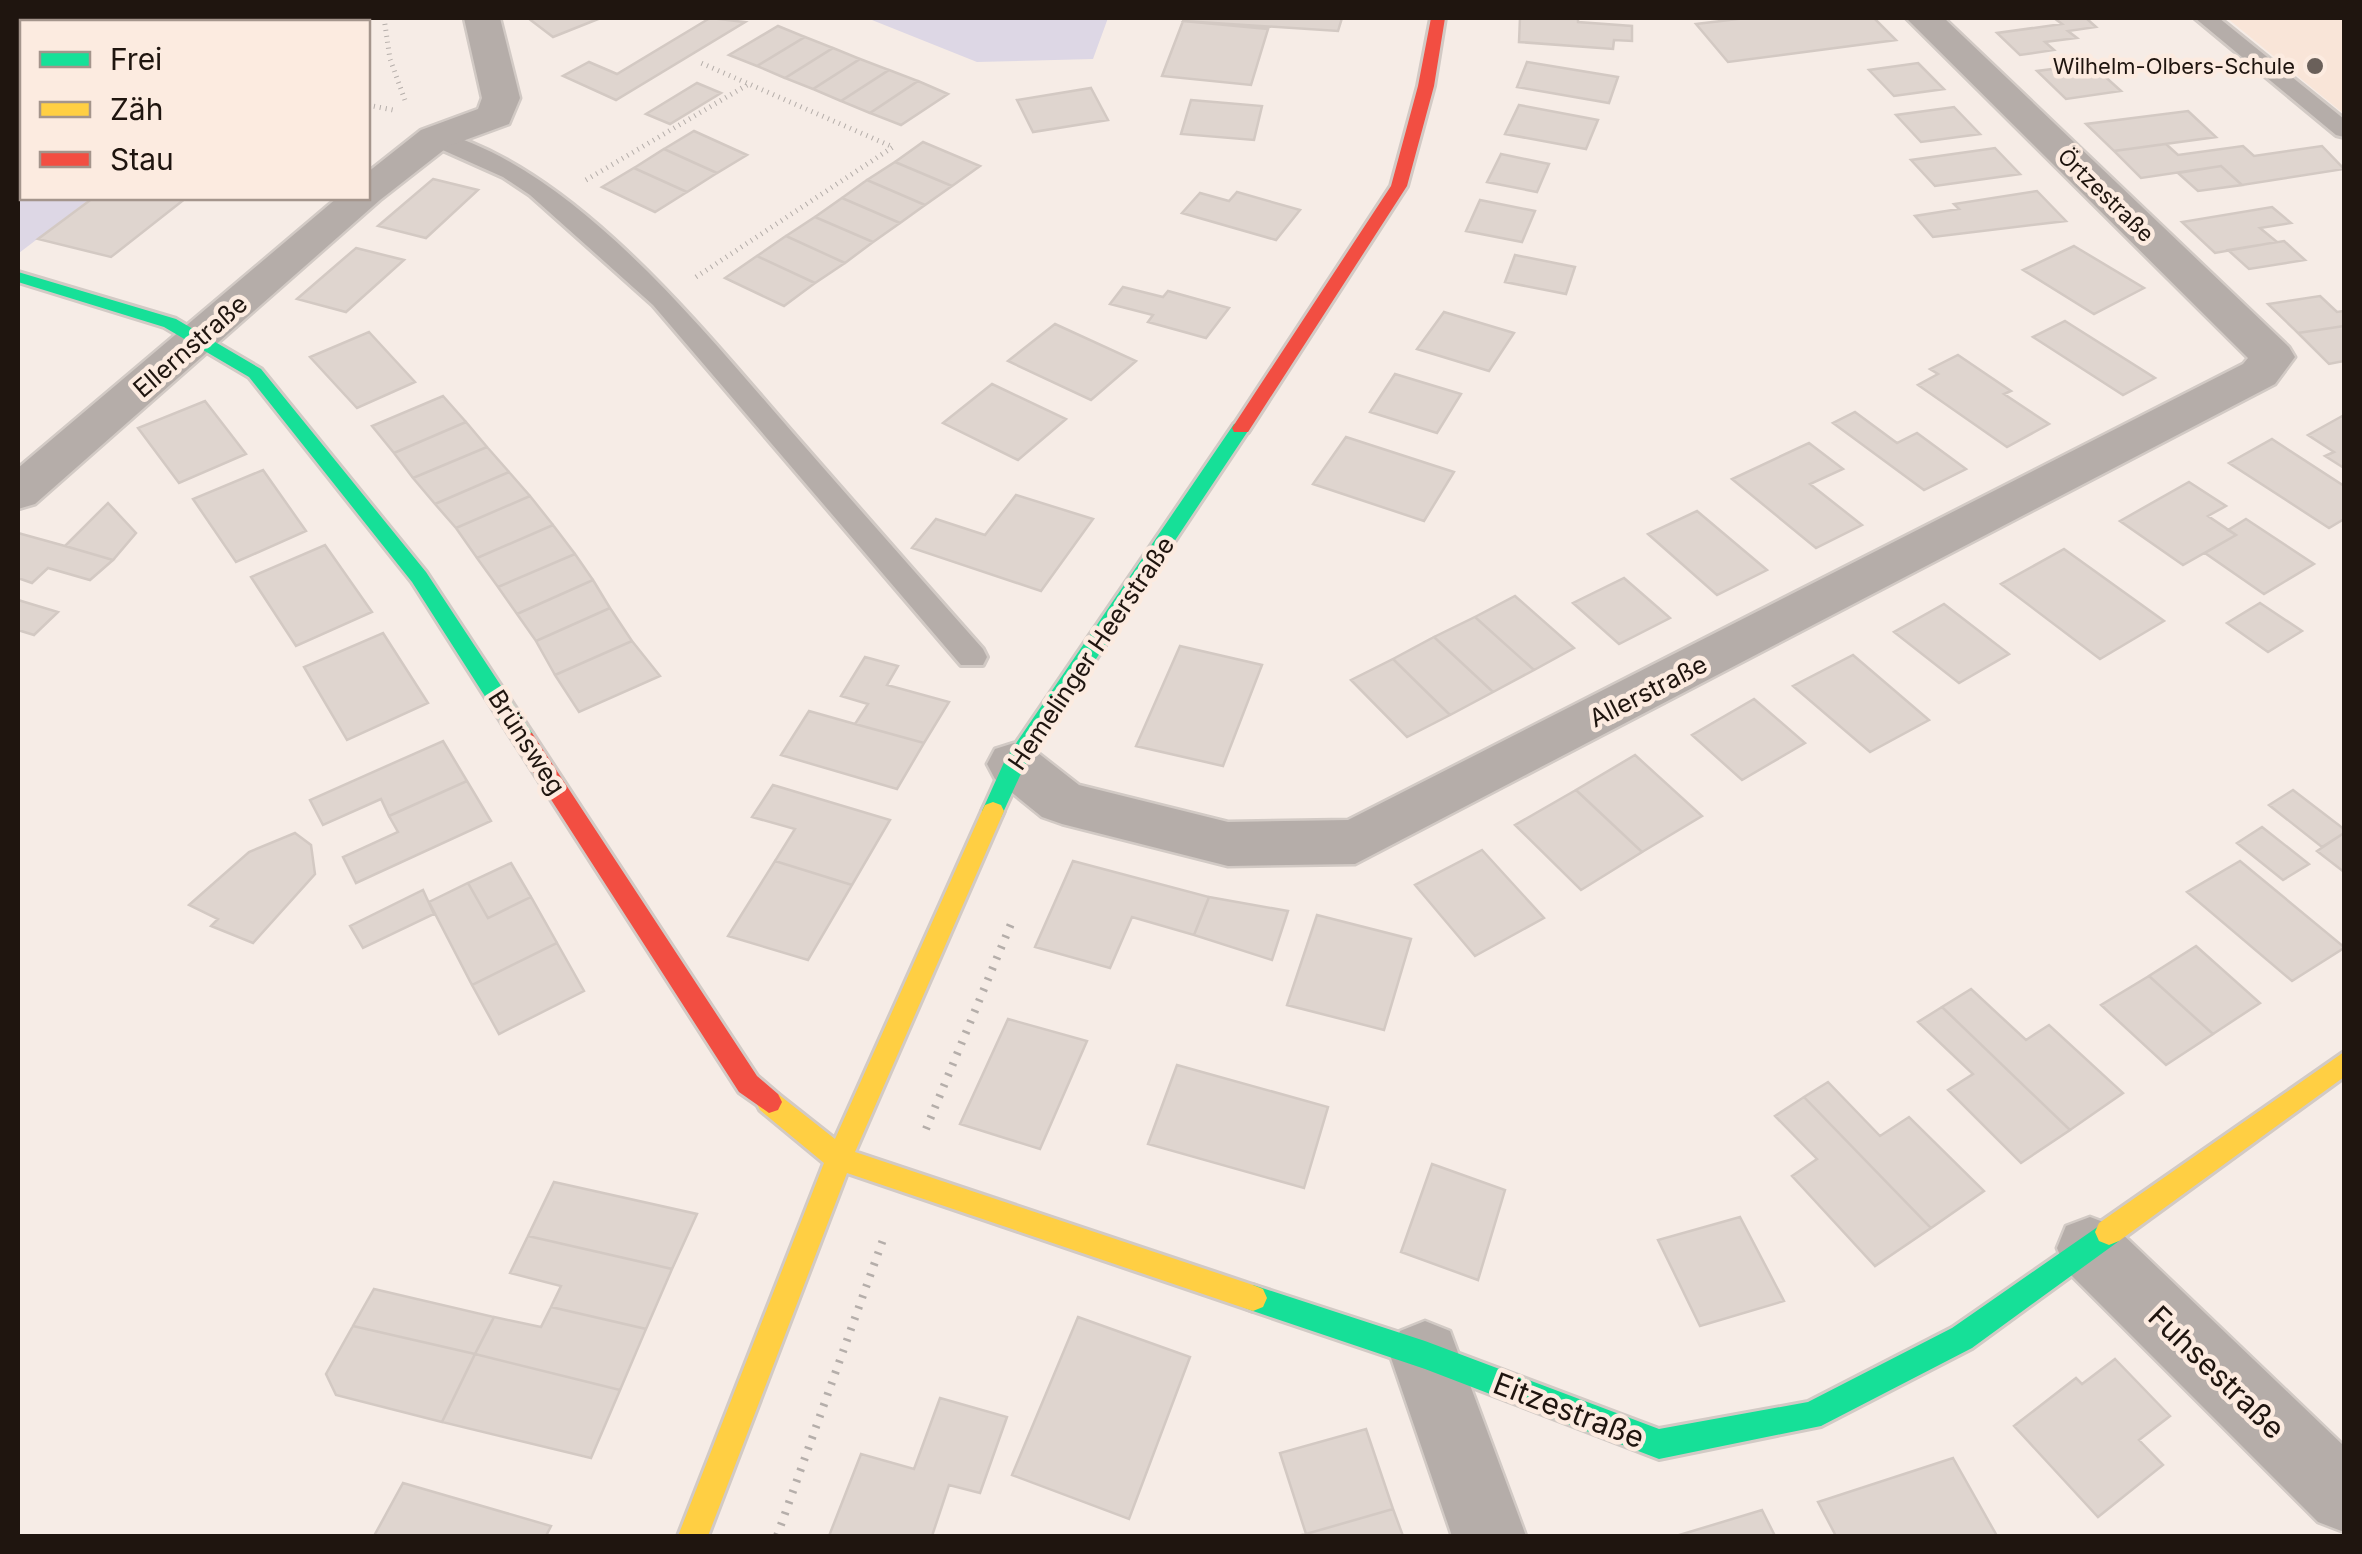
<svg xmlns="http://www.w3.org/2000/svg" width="2362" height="1554" viewBox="0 0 2362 1554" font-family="Inter,sans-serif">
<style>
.built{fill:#f9e5d8}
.green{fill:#ddd7e5}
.building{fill:#dfd5cf;stroke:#d3c9c3;stroke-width:2.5}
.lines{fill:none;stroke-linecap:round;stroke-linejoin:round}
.lane-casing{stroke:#d2cac5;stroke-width:6}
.street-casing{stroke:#d2cac5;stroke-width:5}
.fast-casing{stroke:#d2cac5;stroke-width:6}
.slow-casing{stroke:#d2cac5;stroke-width:6}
.jam-casing{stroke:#d2cac5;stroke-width:6}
.path-far1{stroke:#b5aeaa;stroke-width:5;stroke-dasharray:1 5;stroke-linecap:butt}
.path{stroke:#b5aeaa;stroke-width:8;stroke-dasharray:2.5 9;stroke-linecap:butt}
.lane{fill:#b5ada9;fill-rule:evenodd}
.street{fill:#b5ada9;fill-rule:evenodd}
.fast{fill:#16e098;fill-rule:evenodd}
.slow{fill:#ffcf43;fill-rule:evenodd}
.jam{fill:#f24e42;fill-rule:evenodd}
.poi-dot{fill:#6a605a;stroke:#fcebe0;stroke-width:4}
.labels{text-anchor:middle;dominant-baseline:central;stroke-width:9;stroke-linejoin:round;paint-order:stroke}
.far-poi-label{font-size:22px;fill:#1f150f;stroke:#fcebe0;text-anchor:end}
.far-street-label{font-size:22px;fill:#1f150f;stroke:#fcebe0}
.street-label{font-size:25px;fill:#1f150f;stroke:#fcebe0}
.near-street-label{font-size:30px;fill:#1f150f;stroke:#fcebe0}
</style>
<rect width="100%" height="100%" fill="#f6ece6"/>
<path class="built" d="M2227,18H2344V114Z"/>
<path class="green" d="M18,18H224L221,22H22V42L18,41Z
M867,18H1108L1093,59L977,62Z
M18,50H22V198H91L19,253Z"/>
<path class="building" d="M528,18H596L598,19L553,37Z
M710,18L745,22L616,100L563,76L589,62L617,74Z
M1185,18H1342L1338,31L1183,21Z
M1520,18H1578V22L1632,26V41L1614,40L1613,49L1519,42Z
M1746,18H1874L1896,40L1728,62L1696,24Z
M2054,18H2086L2096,27L2068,31L2077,38L2045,42L2054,50L2020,55L1997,33L2062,24Z
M1183,21L1268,29L1251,85L1162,76Z
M778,26L805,37L757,66L729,55Z
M805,37L833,48L785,78L757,66Z
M833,48L860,59L813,89L785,78Z
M860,59L889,70L841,101L813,89Z
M1527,62L1618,77L1609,103L1517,87Z
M1918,63L1944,89L1894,96L1869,70Z
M2091,64L2121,91L2066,99L2037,71Z
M889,70L918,81L870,113L841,101Z
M918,81L948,94L901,125L870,113Z
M697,83L721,93L670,124L646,114Z
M1091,88L1108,120L1033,132L1017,100Z
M1191,100L1262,106L1254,140L1181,134Z
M1519,105L1598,120L1586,149L1505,134Z
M1954,107L1980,134L1921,142L1896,115Z
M2188,111L2216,137L2114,151L2086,124Z
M694,131L747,155L717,173L664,149Z
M923,142L980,166L952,186L895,162Z
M2166,144L2178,155L2243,146L2254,156L2322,146L2344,169L2242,185L2221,166L2141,178L2114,151Z
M1995,148L2020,174L1935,186L1911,160Z
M664,149L717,173L687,192L634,168Z
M1501,154L1549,164L1537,192L1487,182Z
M895,162L952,186L925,205L867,180Z
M2221,166L2242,185L2198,191L2178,173Z
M634,168L687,192L655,212L602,187Z
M433,179L478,190L426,238L378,226Z
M867,180L925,205L900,223L842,198Z
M2037,191L2066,221L1933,237L1915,216L1959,209L1954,204Z
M1237,192L1300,210L1276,240L1182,213L1200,193L1229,201Z
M93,198H186L111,257L38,239Z
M842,198L900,223L873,242L815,217Z
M1480,200L1535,211L1522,242L1466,231Z
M2272,207L2291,223L2260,228L2277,242L2215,253L2182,222Z
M815,217L873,242L845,263L786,236Z
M786,236L845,263L815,283L757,256Z
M2284,241L2305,260L2249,269L2228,250Z
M2074,246L2144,288L2094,314L2023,270Z
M356,248L404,260L346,312L297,299Z
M1515,255L1575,267L1566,294L1505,282Z
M757,256L815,283L784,306L725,278Z
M1123,287L1163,297L1168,291L1229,308L1206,338L1148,322L1153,315L1110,304Z
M2320,296L2337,312L2344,311V326L2298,333L2268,304Z
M1444,312L1514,333L1489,371L1417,349Z
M2065,321L2155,378L2123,395L2033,337Z
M1055,324L1136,361L1091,400L1008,361Z
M2344,326V361L2329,364L2298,333Z
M369,332L415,382L357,408L310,357Z
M1958,355L2011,391L2004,394L2049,424L2007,447L1918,385L1938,374L1930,369Z
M1395,374L1461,394L1437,433L1370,412Z
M992,384L1066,419L1018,460L943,423Z
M443,396L466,422L394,453L372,426Z
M205,401L246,454L179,483L138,428Z
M1855,412L1897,443L1917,433L1966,469L1924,490L1833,423Z
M2344,415V468L2325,456L2334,452L2308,435Z
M466,422L487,447L413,478L394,453Z
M1346,437L1454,472L1424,521L1313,484Z
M2272,439L2344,486V519L2329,528L2229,463Z
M1809,443L1843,469L1810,484L1862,525L1816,548L1732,479Z
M487,447L509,472L435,504L413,478Z
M263,470L306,531L236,562L193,499Z
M509,472L530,496L456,528L435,504Z
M2189,482L2226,506L2208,516L2236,535L2183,565L2120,521Z
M1016,495L1093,519L1041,591L912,548L936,519L985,535Z
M530,496L553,525L477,558L456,528Z
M108,503L136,533L113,560L65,546Z
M1697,511L1767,570L1717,595L1648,534Z
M2246,519L2314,564L2264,594L2205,553L2236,535L2228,530Z
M553,525L575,554L498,587L477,558Z
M18,533L65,546L113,560L90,580L48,568L32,583L18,578Z
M325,545L372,612L296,646L251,577Z
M2064,549L2164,621L2100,659L2001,584Z
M575,554L593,580L517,614L498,587Z
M1624,578L1670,618L1619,644L1573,603Z
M593,580L610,608L536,641L517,614Z
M1515,596L1574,648L1534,670L1475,617Z
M18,600L58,612L34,635L18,630Z
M2260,603L2302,631L2268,652L2227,623Z
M1944,604L2009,654L1959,683L1894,632Z
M610,608L632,641L555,675L536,641Z
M1475,617L1534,670L1493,692L1434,637Z
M383,633L428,703L347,740L304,667Z
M1434,637L1493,692L1450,715L1393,659Z
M632,641L660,676L579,712L555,675Z
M1180,646L1262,665L1223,766L1136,746Z
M1853,655L1929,720L1870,752L1793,686Z
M865,657L898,666L887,685L949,702L924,743L855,724L868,704L841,696Z
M1393,659L1450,715L1407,737L1351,680Z
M1754,699L1805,743L1742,780L1692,735Z
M809,711L855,724L924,743L897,789L781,755Z
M443,741L467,781L389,816L381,799L323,825L310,800Z
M1635,755L1702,816L1642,852L1576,790Z
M467,781L491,821L356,883L343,857L398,832L389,816Z
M773,785L890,820L852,885L775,861L795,829L752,817Z
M1576,790L1642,852L1581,890L1515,825Z
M2293,790L2344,829V833L2322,847L2269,805Z
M2262,827L2309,864L2283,880L2237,843Z
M295,833L311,845L315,874L253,943L211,926L218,919L189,905L249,852Z
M2344,833V872L2317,851Z
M1482,850L1544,918L1475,956L1415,885Z
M775,861L852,885L808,960L728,936Z
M1073,861L1209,897L1194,935L1132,917L1110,968L1035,947Z
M2240,861L2344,947V948L2292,981L2187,892Z
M511,863L531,897L488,918L468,883Z
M468,883L488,918L531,897L557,943L472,985L429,902Z
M423,890L434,914L363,948L350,926Z
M1209,897L1288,911L1272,960L1194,935Z
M1317,915L1411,939L1384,1030L1287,1005Z
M557,943L584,991L499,1034L472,985Z
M2196,946L2260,1003L2213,1034L2149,976Z
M2149,976L2213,1034L2166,1065L2101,1005Z
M1971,989L2026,1040L2049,1025L2123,1093L2070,1130L1942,1007Z
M1942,1007L2070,1130L2021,1163L1948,1090L1973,1074L1918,1022Z
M1008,1019L1087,1041L1040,1149L960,1124Z
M1177,1065L1328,1107L1304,1188L1148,1144Z
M1828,1082L1880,1136L1909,1117L1984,1191L1931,1228L1804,1097Z
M1804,1097L1931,1228L1875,1266L1792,1176L1817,1159L1775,1116Z
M1432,1164L1505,1190L1478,1280L1401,1252Z
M554,1182L697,1214L672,1269L528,1236Z
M1740,1217L1784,1301L1700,1326L1658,1240Z
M528,1236L672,1269L646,1329L551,1307L561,1286L510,1273Z
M374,1289L494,1317L475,1354L353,1326Z
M551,1307L646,1329L620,1390L475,1354L494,1317L541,1327Z
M1078,1317L1190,1357L1129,1519L1012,1475Z
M353,1326L475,1354L442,1422L336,1395L326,1374Z
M475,1354L620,1390L591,1458L442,1422Z
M2115,1359L2170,1416L2139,1440L2163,1465L2098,1517L2014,1426L2076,1378L2082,1384Z
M940,1398L1007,1417L980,1493L949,1485L932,1536H829L861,1454L914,1469Z
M1366,1429L1393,1509L1306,1534L1280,1453Z
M1953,1458L1997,1536H1836L1818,1502Z
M403,1483L551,1526L546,1536H374Z
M1393,1509L1403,1536H1297L1306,1534Z
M1762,1510L1775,1536H1676Z"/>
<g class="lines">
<defs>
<path id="lane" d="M2195,18H2219L2344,119V137L2336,135Z
M435,131C572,165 702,329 792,432C855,504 919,577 983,649L987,657L983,665H961L653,305L530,195L503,177L427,143V133Z"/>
<path id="street" d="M464,18H500L520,98L509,124L449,146L380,200L35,504L18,509V468L337,198H368V172L421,130L478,109L482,98Z
M1906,18H1944L2289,347L2295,357L2275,384L1355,864L1228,866L1062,824L1042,817L995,779L987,764L995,749L1014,743L1033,749L1079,785L1228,822L1348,820L2243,364L2248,358Z
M2090,1217L2114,1226L2344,1446V1532L2318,1522L2066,1270L2057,1248L2066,1226Z
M1425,1321L1450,1331L1526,1536H1452L1390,1355L1400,1331Z"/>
<path id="fast" d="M18,272L176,319L261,369L426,572L532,733L535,739L532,745H516L412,582L249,377L164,327L18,282Z
M1241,422L1250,428L1024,767L1001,817H985L982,811L1006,758L1234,424Z
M2109,1219L2119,1223L2123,1232L2119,1241L1972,1348L1821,1426L1659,1459L1425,1369L1253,1311L1243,1307L1239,1298L1243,1289L1253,1285L1425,1341L1659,1429L1808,1402L1952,1328Z"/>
<path id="slow" d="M993,802L1001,805L1004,811L855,1152L1253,1285L1263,1289L1267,1298L1263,1307L1253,1311L847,1173L708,1536H678L824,1163L760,1110L756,1102L760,1094L769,1091L778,1094L835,1139L982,811L985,805Z
M2344,1052V1077L2119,1241L2109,1245L2099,1241L2095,1232L2099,1223Z"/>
<path id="jam" d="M1431,18H1445L1434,86L1407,186L1248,432H1234L1232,428L1391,186L1418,86Z
M524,731L532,733L757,1076L778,1094L782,1102L778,1110L769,1113L739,1092L516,745L513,739Z"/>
</defs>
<use href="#lane" class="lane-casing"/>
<use href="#street" class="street-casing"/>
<use href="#fast" class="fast-casing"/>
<use href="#slow" class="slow-casing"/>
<use href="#jam" class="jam-casing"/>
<path class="path-far1" d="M384,18L390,59L406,103
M18,43L22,44
M368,105L393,110
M586,180L747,85
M696,277L893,147L701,63"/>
<path class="path" d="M926,1129L1013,919
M777,1536L885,1234"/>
<use href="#lane" class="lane"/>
<use href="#street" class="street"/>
<use href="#fast" class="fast"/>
<use href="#slow" class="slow"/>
<use href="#jam" class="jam"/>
</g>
<circle class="poi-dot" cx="2315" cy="66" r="10"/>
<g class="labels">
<g class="far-poi-label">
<text x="2295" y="66">Wilhelm-Olbers-Schule</text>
</g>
<g class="far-street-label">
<text transform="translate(2106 195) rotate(44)">Örtzestraße</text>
</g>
<g class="street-label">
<text transform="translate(190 346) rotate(-41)">Ellernstraße</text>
<text transform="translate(1091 653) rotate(-56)">Hemelinger Heerstraße</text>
<text transform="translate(1648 691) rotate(-27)">Allerstraße</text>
<text transform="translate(527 742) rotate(57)">Brünsweg</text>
</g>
<g class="near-street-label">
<text transform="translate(2217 1372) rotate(44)">Fuhsestraße</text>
<text transform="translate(1569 1410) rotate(21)">Eitzestraße</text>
</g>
</g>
<rect width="2362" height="1554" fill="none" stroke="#1f150f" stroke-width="40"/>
<rect x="20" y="20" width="350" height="180" fill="#fcebe0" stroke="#a4958c" stroke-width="2.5"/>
<rect x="40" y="52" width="50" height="15" fill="#16e098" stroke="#a4958c" stroke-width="2.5"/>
<text x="110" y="70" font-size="30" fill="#1f150f">Frei</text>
<rect x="40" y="102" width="50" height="15" fill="#ffcf43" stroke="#a4958c" stroke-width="2.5"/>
<text x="110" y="120" font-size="30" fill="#1f150f">Zäh</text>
<rect x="40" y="152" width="50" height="15" fill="#f24e42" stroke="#a4958c" stroke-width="2.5"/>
<text x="110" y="170" font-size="30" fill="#1f150f">Stau</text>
</svg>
